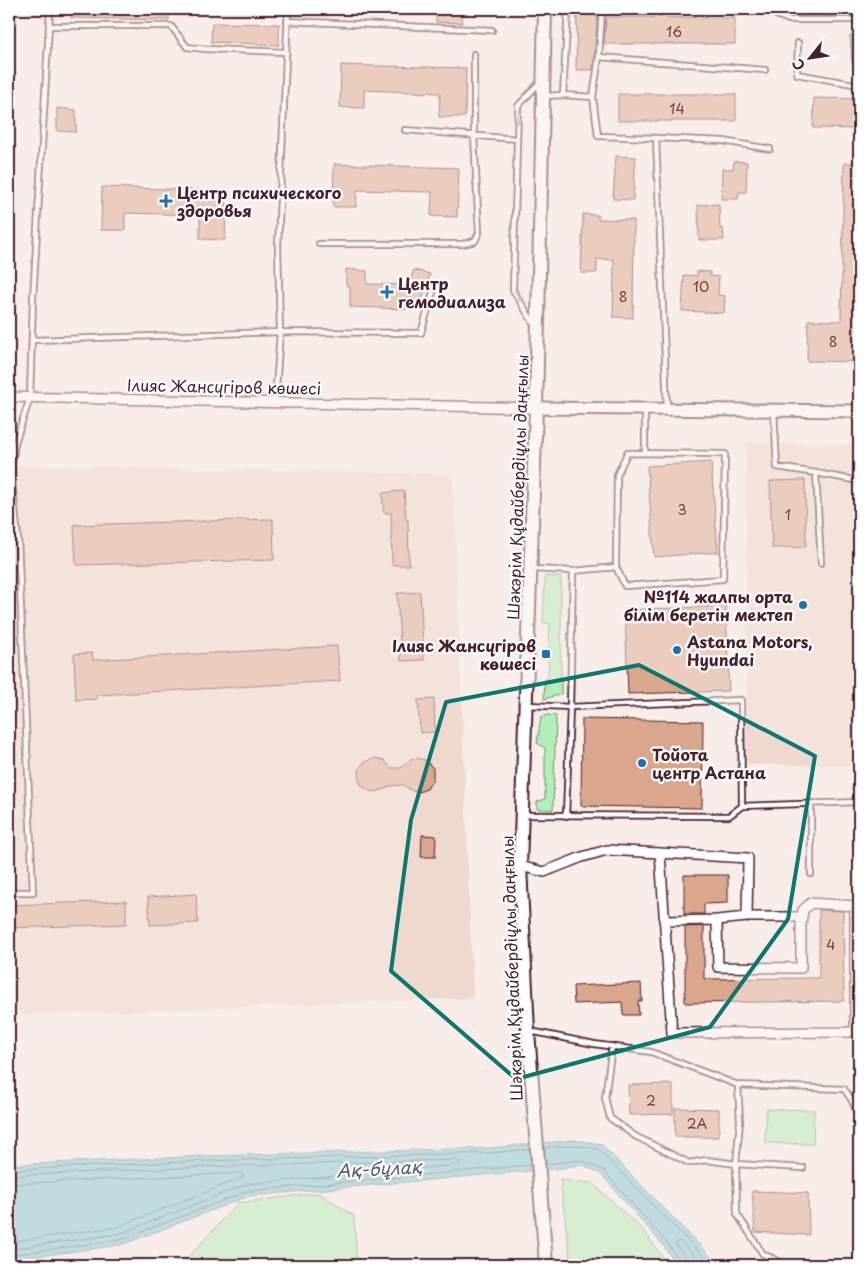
<svg xmlns="http://www.w3.org/2000/svg" width="868" height="1274" viewBox="0 0 868 1274" font-family="'Playpen Sans',sans-serif">
<style>
.built{fill:#efd8cd}
.green{fill:#aff0b8;stroke:#7c8872}
.water{fill:#7bc8d9;stroke:#678493}
.lines{fill:none;stroke-linecap:round;stroke-linejoin:round}
.shore{stroke:#5e6371;stroke-width:1}
.building{fill:#daa78d;stroke:#4a1f2b}
.service-casing{stroke:#4a1f2b;stroke-width:8}
.minor-casing{stroke:#4a1f2b;stroke-width:12}
.tertiary-casing{stroke:#4a1f2b;stroke-width:15}
.secondary-casing{stroke:#4a1f2b;stroke-width:16}
.service{stroke:#fff;stroke-width:4.5}
.minor{stroke:#fff;stroke-width:9}
.tertiary{stroke:#fff;stroke-width:11}
.secondary{stroke:#fff;stroke-width:12}
.oneway{fill:#ae9aa0}
.marked{fill:none;stroke:#0f766e;stroke-width:4;stroke-linejoin:round}
.poi-dot{fill:#1f6fb2;stroke:#fff;stroke-width:2}
.labels{text-anchor:middle;dominant-baseline:central;stroke-width:4.5;stroke-linejoin:round;paint-order:stroke}
.number-label{font-size:14px;fill:#6e4144}
.poi-label{font-size:16px;font-weight:bold;fill:#4a1f2b;stroke:#fff;text-anchor:start}
.street-label{font-size:16px;fill:#4a1f2b;stroke:#fff}
.water-label{font-size:18px;font-style:italic;fill:#5b5a68;stroke:#fff}
</style>
<rect width="100%" height="100%" fill="#f8ede8"/>
<filter id="ink" filterUnits="userSpaceOnUse"><feTurbulence type="fractalNoise" baseFrequency=".02" numOctaves="2"/><feDisplacementMap in="SourceGraphic" scale="10" xChannelSelector="R" yChannelSelector="G"/><feConvolveMatrix kernelMatrix="1 2 1 2 8 2 1 2 1" color-interpolation-filters="sRGB"/></filter>
<g filter="url(#ink)">
<path class="built" d="M746,442L859,445V766L747,764Z
M9,465L453,474L473,998L9,1016Z
M859,930V1188L851,1185L855,1032Z"/>
<path class="green" d="M545,576L561,577V694L544,699L545,679L548,678L550,624L543,623Z
M548,715L556,716L553,810L537,809V802L545,799V748L537,743L541,717Z
M766,1109L814,1110L813,1144L765,1143Z
M560,1180L592,1183L644,1231L668,1265H571Z
M319,1193L354,1216L357,1265H181L238,1203Z"/>
<path class="water" d="M574,1140L601,1144L719,1265H677L663,1245L600,1173L581,1164L563,1168L249,1196L121,1245L9,1260V1165L203,1156L490,1148Z"/>
<g class="lines">
<path class="shore" d="M545,1148L574,1145L598,1149L712,1265
M546,1164L581,1160L603,1170L666,1242L680,1261L681,1265
M9,1170L203,1161L491,1153L530,1149
M9,1176L203,1167L457,1160L460,1163L458,1165L247,1184L119,1234L9,1249
M9,1184L241,1173L243,1176L242,1178L117,1227L9,1242
M9,1255L120,1240L248,1191L531,1165
M687,1265L686,1258L676,1245L678,1241L681,1242L703,1265"/>
</g>
<path class="building" d="M72,9H169V20L71,18Z
M436,9H462V23L436,22Z
M577,9H598L593,70H576Z
M606,17L735,18V44H604Z
M212,23L279,24V45L211,42Z
M850,36H859V63H852Z
M341,65L466,68L465,117H439L440,93L364,90V108L340,107Z
M618,94H736V121H618Z
M814,98L859,99V129L813,128Z
M57,108L76,110V132L57,131Z
M616,156L636,157L633,200L613,199Z
M734,161L747,162L746,192H739L738,199H721L722,169H733Z
M844,163H859V362L807,361L808,320L841,321Z
M334,164L459,168L457,217L431,216L432,192L357,190L356,207H333Z
M102,187L227,191L225,240L200,239V215L125,213V230H101Z
M719,204L720,229L723,228L724,240H699L698,205Z
M583,214L598,215V219L634,220L633,318L613,317L614,260L597,259V273H581Z
M346,269L367,271V284L408,285L414,270L430,274L421,303L407,302V309L350,307V286L346,285Z
M697,271L710,272V276L719,277L718,295L725,296L724,313L682,311L684,275L697,276Z
M711,462L718,552L654,557L647,466Z
M805,480L806,547L772,548L770,481Z
M404,491L406,520H408L409,565H392L391,513H384L382,493Z
M273,519L274,560L76,565L74,525Z
M420,592L424,660L401,661L397,593Z
M726,606L729,691L628,694L625,610Z
M337,646L340,681L97,695V699L76,700L74,654L92,653L93,660Z
M434,699L435,732L420,733L418,700Z
M582,719L703,721L702,808L581,806Z
M376,758L384,760L391,768H401L411,759L417,758L425,760L433,768V779L427,789L418,792L412,791L403,785L389,786L385,789L376,792L370,791L362,786L359,781V770L364,762Z
M422,835L436,836L435,857H421Z
M684,875H728V903L704,904V914H684Z
M196,894L198,923L150,925L148,897Z
M126,901V924L9,928V905Z
M819,910L843,911L844,1001L685,1003V927L704,926V979L819,978Z
M641,983L642,1001H638L639,1015H623L622,1002L574,1004L573,986Z
M673,1084V1114L629,1115L628,1085Z
M675,1108L719,1109V1137H675Z
M752,1191L808,1193L809,1235L755,1232Z"/>
<g class="lines">
<defs>
<path id="service" d="M772,9L776,15L789,20H859
M287,21L492,30
M49,26H171L187,47L206,49L286,52
M798,43L797,74L859,85
M599,57L765,70
M563,95L568,9
M544,96L563,95L593,97L598,136L656,138L667,408
M593,97L599,57L602,9
M405,130L517,139
M656,138L723,141L770,149
M319,244H463L475,241L479,233L474,135V54
M534,324L513,290L518,106L541,81
M33,340L280,332L278,246L288,9
M275,403L280,332L421,333L433,292
M645,410V453
M774,411L777,467L816,473L821,563
M816,473L859,481
M532,569L573,571
M528,705L570,707L566,816
M742,806L859,802
M523,815L729,816L742,806L741,700L570,707L573,571L616,567L617,475L627,453L725,454L723,579L625,586L616,567
M811,874V803
M9,892H33L18,538L12,481V465L15,443L30,398L33,299L50,9
M530,1031L594,1044L651,1052L738,1085L740,1122L736,1164L803,1168
M612,1046L605,1098L610,1118L635,1136L689,1163L707,1160L736,1164L737,1214L763,1254L787,1265
M738,1085L844,1089L851,1099L859,1116
M853,1265L856,1263L859,1247"/>
<path id="minor" d="M9,397L536,408
M660,853L672,1033L855,1032V906L811,903L803,910L801,924V968L718,967L717,920L747,917H802
M520,866L544,872L582,857L607,850L748,858L747,917
M664,921L717,920"/>
<path id="tertiary" d="M536,408L859,411"/>
<path id="secondary" d="M545,9L536,408L520,866L528,1031L546,1265"/>
</defs>
<use href="#service" class="service-casing"/>
<use href="#minor" class="minor-casing"/>
<use href="#tertiary" class="tertiary-casing"/>
<use href="#secondary" class="secondary-casing"/>
<use href="#service" class="service"/>
<use href="#minor" class="minor"/>
<use href="#tertiary" class="tertiary"/>
<use href="#secondary" class="secondary"/>
</g>
<defs><path id="oneway-solid" d="M-6-.8H1V-3.2L6.5 0L1 3.2V.8H-6Z" transform="scale(1.25)"/></defs>
<g class="oneway">
<use href="#oneway-solid" transform="translate(518 117) rotate(91)"/>
<use href="#oneway-solid" transform="translate(518 296) rotate(61)"/>
</g>
</g>
<path d="M0 0H868V1274H0ZM639,665L815,756L788,919L710,1027L516,1079L391,971L411,820L446,702Z" fill="#f8ede8" fill-opacity=".55" fill-rule="evenodd"/>
<path class="marked" d="M639,665L815,756L788,919L710,1027L516,1079L391,971L411,820L446,702Z"/>
<g class="poi-dot">
<path d="M163.5 193.5h5v5h5v5h-5v5h-5v-5h-5v-5h5z"/>
<path d="M384.5 284.5h5v5h5v5h-5v5h-5v-5h-5v-5h5z"/>
<circle cx="803" cy="605" r="5"/>
<circle cx="677" cy="650" r="5"/>
<rect x="541" y="649" width="10" height="10" rx="2.5"/>
<circle cx="642" cy="763" r="5"/>
</g>
<g class="labels">
<g class="number-label">
<text x="674" y="31">16</text>
<text x="677" y="108">14</text>
<text x="701" y="286">10</text>
<text x="623" y="296">8</text>
<text x="833" y="341">8</text>
<text x="682" y="509">3</text>
<text x="788" y="514">1</text>
<text x="831" y="944">4</text>
<text x="651" y="1100">2</text>
<text x="697" y="1123">2А</text>
</g>
<g class="poi-label">
<text x="177" y="192">Центр психического<tspan x="177" dy="18">здоровья</tspan></text>
<text x="398" y="283">Центр<tspan x="398" dy="18">гемодиализа</tspan></text>
<text x="793" y="596" text-anchor="end">№114 жалпы орта<tspan x="793" dy="18">білім беретін мектеп</tspan></text>
<text x="687" y="641">Astana Motors,<tspan x="687" dy="18">Hyundai</tspan></text>
<text x="536" y="645" text-anchor="end">Ілияс Жансүгіров<tspan x="536" dy="18">көшесі</tspan></text>
<text x="652" y="754">Тойота<tspan x="652" dy="18">центр Астана</tspan></text>
</g>
<g class="street-label">
<text transform="translate(224 386) rotate(1)">Ілияс Жансүгіров көшесі</text>
<text transform="translate(517 487) rotate(-88)">Шәкәрім Құдайбердіұлы даңғылы</text>
<text transform="translate(511 968) rotate(-92)">Шәкәрім Құдайбердіұлы даңғылы</text>
</g>
<g class="water-label">
<text transform="translate(379 1168) rotate(-3)">Ақ-бұлақ</text>
</g>
</g>
<rect width="868" height="1274" fill="none" stroke="#fff" stroke-width="30"/>
<rect x="15" y="15" width="838" height="1244" fill="none" stroke="#4a1f2b" stroke-width="2" filter="url(#ink)"/>
<g transform="translate(810 58) rotate(240)" stroke="#ffffff" stroke-width="4" paint-order="stroke">
<path d="M0-4L9 19L0 12L-9 19Z" fill="#4a1f2b"/>
<text y="-8" font-size="14" font-weight="bold" text-anchor="middle" fill="#4a1f2b">С</text>
</g>
</svg>
